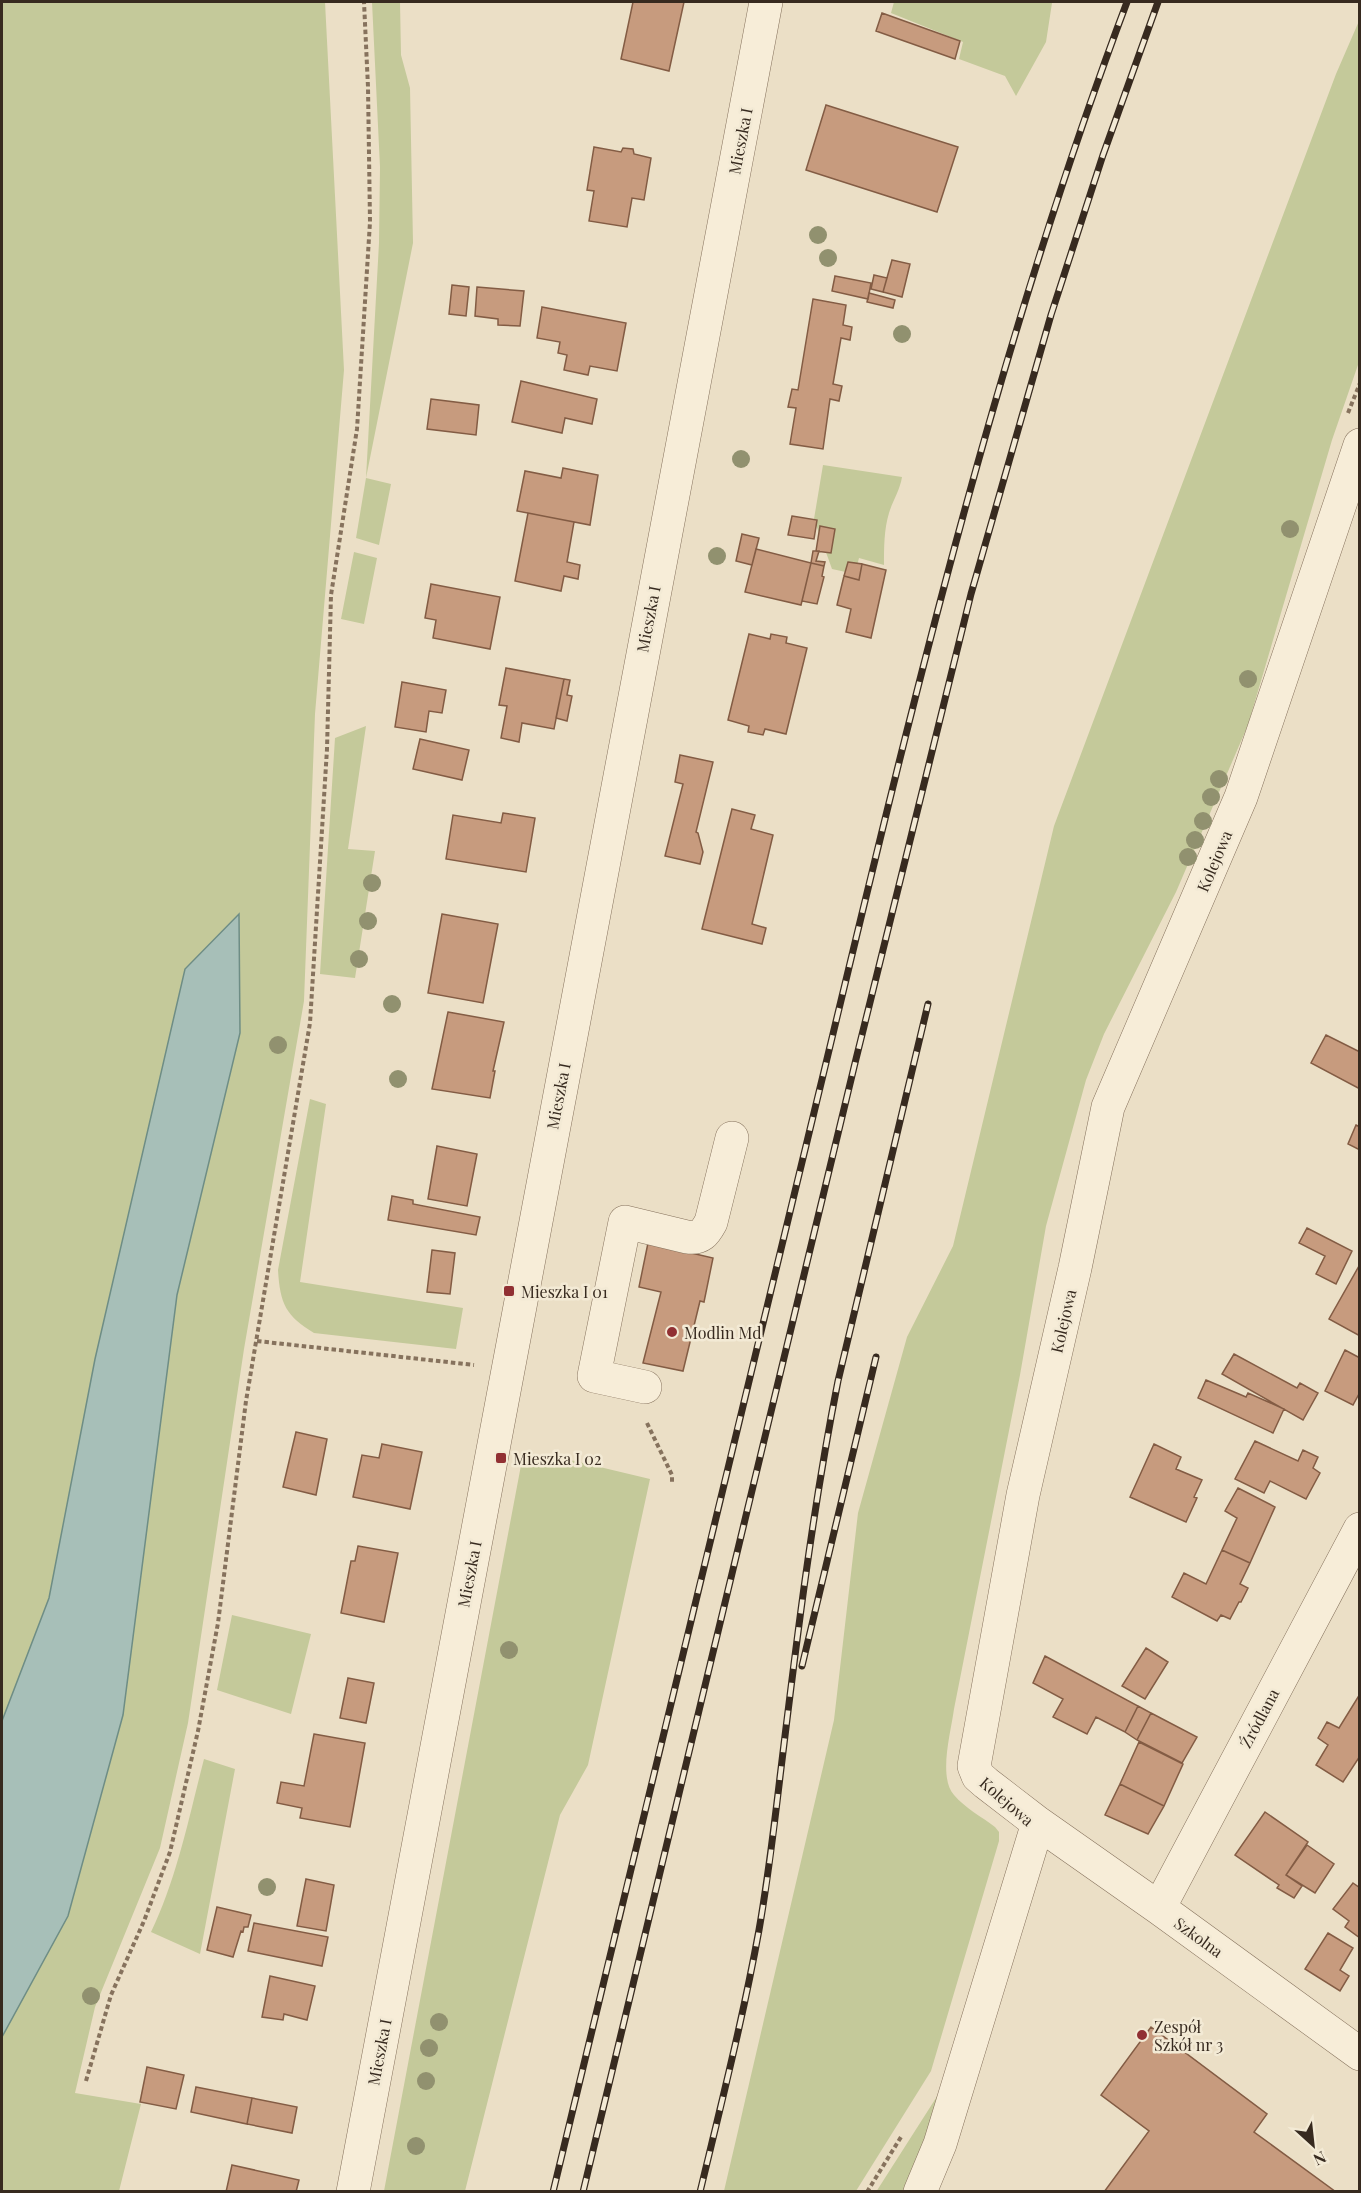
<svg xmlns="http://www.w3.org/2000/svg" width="1361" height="2193" viewBox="0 0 1361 2193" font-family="'Playfair Display',serif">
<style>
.green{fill:#c4c99a}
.water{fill:#a7bfb8;stroke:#6e8d85;stroke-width:1.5}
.building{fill:#c79b7e;stroke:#835c44;stroke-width:1.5}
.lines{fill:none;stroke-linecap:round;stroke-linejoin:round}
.minor-casing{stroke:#86725d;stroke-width:34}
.path{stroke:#86725d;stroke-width:4;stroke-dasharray:4.5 3;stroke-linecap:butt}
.minor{stroke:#f7edd8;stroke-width:33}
.rail-casing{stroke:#372a1f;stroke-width:7}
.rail{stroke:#f3ead5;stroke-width:4.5;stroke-dasharray:14;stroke-linecap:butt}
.tree{fill:#91916f}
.poi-dot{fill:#913033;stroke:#f3ead5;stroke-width:2}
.labels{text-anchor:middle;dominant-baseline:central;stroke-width:5;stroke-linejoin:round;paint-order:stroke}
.street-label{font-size:16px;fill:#372a1f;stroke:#f3ead5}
.poi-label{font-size:16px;fill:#372a1f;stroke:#f3ead5;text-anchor:start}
</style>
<rect width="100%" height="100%" fill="#ebdfc6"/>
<path class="green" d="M2,2H325L344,370L315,714L304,1001L244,1349L188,1723L160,1848L95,2007L75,2093L141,2104L119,2191H2V2037L68,1916L177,1295L240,1033L239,915L95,1359L49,1598L2,1721Z
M372,2H400L401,55L410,88L413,243L366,478L391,484L379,545L356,538L366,478L379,243L380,167Z
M894,2H1052V3L1046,42L1016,96L1005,76L959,59L963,42L891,13Z
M1359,21V362L1332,440L1248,725L1176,892L1104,1034L1086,1080L1046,1226L1020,1375L954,1709C951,1732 938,1777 954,1795C965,1808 982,1817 995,1827L999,1832V1841L931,2071L856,2191H724L834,1720L858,1513L907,1337L953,1246L1054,826L1256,287L1336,74Z
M823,465L902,477C900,490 893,500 889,513C884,529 884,548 884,565L859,558L855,574L832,569L814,519Z
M354,552L377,558L364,624L341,619Z
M366,726L348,849L375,851L355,978L320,974L335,738Z
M310,1099L326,1104L300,1282L463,1308L456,1349L314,1333C286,1316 280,1304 278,1270Z
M562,1458L650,1479L588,1765L560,1815L465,2191H384L522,1460Z
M232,1615L311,1634L291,1714L217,1690Z
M204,1759L235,1769L200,1954L151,1932C177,1878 189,1817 204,1759Z
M943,2087L927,2136L903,2191L876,2192Z"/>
<path class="water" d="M239,914L240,1033L177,1295L123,1715L68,1916L2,2037V1721L49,1598L95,1359L185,969Z"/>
<path class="building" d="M633,2H684L669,71L621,59Z
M882,13L960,41L955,59L876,31Z
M826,105L958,147L937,212L806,170Z
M594,147L621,152L623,148L633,149L634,154L651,158L644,200L632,198L627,227L589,221L594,191L587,190Z
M892,260L910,264L902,297L883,292Z
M874,275L887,278L883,292L871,289Z
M835,276L871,283L868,299L832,291Z
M452,285L469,287L466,316L449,314Z
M477,287L524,291L520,326L498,325V319L475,316Z
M869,293L895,300L893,308L867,302Z
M813,299L846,305L843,325L852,327L850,340L841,338L833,384L842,386L839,401L830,399L823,449L790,444L796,408L788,407L792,389L798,390Z
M542,307L626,323L617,371L590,366L588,375L564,370L567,355L558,353L560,342L537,338Z
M521,381L597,399L592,424L565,418L562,433L512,422Z
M431,399L479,405L476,435L427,429Z
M563,468L598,475L590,525L517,511L525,471L561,478Z
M528,513L574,522L567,562L580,565L578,579L564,576L561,591L515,581Z
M792,516L817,520L814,539L788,535Z
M820,526L835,529L831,553L816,551Z
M742,534L759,538L752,565L736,561Z
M756,549L811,563L801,605L745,592Z
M813,551H819L816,561L825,562L824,566L811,563Z
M848,562L862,564L859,580L844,576Z
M811,563L824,566L822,576L824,577L817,604L802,601Z
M862,564L886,570L871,638L846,632L851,609L837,605L844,576L859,580Z
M431,584L500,597L490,649L433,638L436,620L425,618Z
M749,634L770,639L771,634L787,637L786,643L807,648L786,734L765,729L763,735L748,732L749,726L728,720Z
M506,668L564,679L554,729L522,723L519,742L501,738L507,706L499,705Z
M564,679L570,680L567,695L572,696L567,721L556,718Z
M402,682L446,690L442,713L429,711L426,732L395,727Z
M420,739L469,750L462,780L413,769Z
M680,755L713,762L696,832L698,833L703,852L700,864L665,856L683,784L675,782Z
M732,809L755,815L751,829L773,835L752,924L766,928L762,944L702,929Z
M503,813L535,818L526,872L446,859L453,815L501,823Z
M442,914L498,924L483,1003L428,993Z
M448,1012L504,1022L493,1071H495L490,1098L432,1089Z
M1326,1035L1360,1052V1089L1311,1063Z
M1356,1125L1360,1127V1150L1348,1144Z
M437,1146L477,1154L467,1206L428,1199Z
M392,1196L413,1200V1204L480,1217L476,1235L388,1220Z
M1307,1228L1352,1251L1336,1284L1316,1274L1325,1256L1299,1243Z
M648,1243L713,1258L704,1302L700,1301L683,1371L643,1363L661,1292L639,1287Z
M432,1250L455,1253L450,1294L427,1292Z
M1359,1266H1360V1336L1329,1319Z
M1345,1350L1360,1358V1392L1353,1405L1325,1391Z
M1234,1354L1297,1388L1300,1383L1318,1393L1303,1420L1222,1374Z
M1206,1380L1246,1397L1248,1393L1284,1409L1273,1433L1198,1398Z
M296,1432L327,1439L316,1495L283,1487Z
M1255,1441L1298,1461L1303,1450L1318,1457L1313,1468L1320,1473L1306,1499L1270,1481L1264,1493L1235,1479Z
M382,1444L422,1452L410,1509L353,1497L362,1455L379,1458Z
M1154,1444L1181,1457L1176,1469L1202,1480L1194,1497L1197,1498L1186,1522L1130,1497Z
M1238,1488L1275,1507L1250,1563L1222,1550L1237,1518L1225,1511Z
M358,1546L398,1553L384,1622L341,1613L351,1561H355Z
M1222,1550L1250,1563L1240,1584L1248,1588L1241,1602H1239L1230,1619L1221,1615L1217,1621L1172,1597L1184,1573L1206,1584Z
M1146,1648L1168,1662L1145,1699L1122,1686Z
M1045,1656L1138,1706L1125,1732L1096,1717L1087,1734L1053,1717L1063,1699L1033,1683Z
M348,1678L374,1683L366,1723L340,1718Z
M1360,1694V1756L1343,1782L1316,1765L1328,1745L1318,1738L1327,1722L1339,1728Z
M1138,1706L1151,1713L1137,1740L1125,1732Z
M1151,1713L1197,1737L1182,1763L1137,1740Z
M314,1734L365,1743L350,1827L300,1818L302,1808L277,1803L281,1782L304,1786Z
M1139,1742L1183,1764L1164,1806L1120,1784Z
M1120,1784L1164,1806L1148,1834L1105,1815Z
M1265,1812L1308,1842L1286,1875L1302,1886L1294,1898L1277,1888L1279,1885L1235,1855Z
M1307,1845L1334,1864L1315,1893L1286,1875Z
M306,1879L334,1885L326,1931L297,1926Z
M1353,1883L1360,1888V1938L1345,1927L1349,1921L1333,1909Z
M217,1907L251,1915L248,1927H244L243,1932L241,1931L233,1957L207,1950Z
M254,1923L328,1937L322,1966L248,1951Z
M1328,1933L1353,1948L1340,1970L1349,1976L1340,1991L1305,1969Z
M270,1976L315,1986L307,2020L284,2014L283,2020L262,2017Z
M1151,2027L1267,2114L1254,2132L1336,2192H1104L1149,2131L1101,2095Z
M147,2067L184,2075L176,2109L140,2102Z
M196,2087L252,2098L247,2124L191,2112Z
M252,2098L297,2107L292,2133L247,2124Z
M232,2165L299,2180L296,2192H226Z"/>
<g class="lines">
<defs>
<path id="minor" d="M1360,445L1241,797L1108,1107L1075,1268L1023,1495L974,1766L978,1776L986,1783L1038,1823L1159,1908L1360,2054
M645,1387L594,1376L625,1222L687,1237C701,1239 705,1233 711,1222L732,1138
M1159,1908L1360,1529
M353,2192L766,2
M920,2192L940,2144L1038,1823"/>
</defs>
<use href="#minor" class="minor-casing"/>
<path class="path" d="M1348,413L1360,383
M257,1341L474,1365
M647,1423L672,1475V1483
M86,2081L111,1995L144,1921L170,1852L198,1731L218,1623L246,1401L310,1023L327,749L331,595L357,429L370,222L368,87L364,2
M867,2192L901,2137"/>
<use href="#minor" class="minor"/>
<defs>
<path id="rail" d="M802,1666L876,1357
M553,2192C644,1815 735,1439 826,1063C912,705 997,346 1127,2
M583,2192L856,1059L971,594L1051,315L1103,155L1158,2
M700,2192C721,2105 743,2018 759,1930C768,1879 774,1828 780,1777C796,1645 812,1512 838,1381L928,1004"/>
</defs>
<use href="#rail" class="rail-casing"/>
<use href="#rail" class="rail"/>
</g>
<g class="tree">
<circle cx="818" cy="235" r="9"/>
<circle cx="828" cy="258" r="9"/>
<circle cx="902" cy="334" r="9"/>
<circle cx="741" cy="459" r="9"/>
<circle cx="1290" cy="529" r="9"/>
<circle cx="717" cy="556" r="9"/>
<circle cx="1248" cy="679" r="9"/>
<circle cx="1219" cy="779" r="9"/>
<circle cx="1211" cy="797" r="9"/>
<circle cx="1203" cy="821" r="9"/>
<circle cx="1195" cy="840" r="9"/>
<circle cx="1188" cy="857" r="9"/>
<circle cx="372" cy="883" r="9"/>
<circle cx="368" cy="921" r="9"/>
<circle cx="359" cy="959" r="9"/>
<circle cx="392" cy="1004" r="9"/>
<circle cx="278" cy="1045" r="9"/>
<circle cx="398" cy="1079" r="9"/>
<circle cx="509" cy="1650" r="9"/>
<circle cx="267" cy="1887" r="9"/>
<circle cx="91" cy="1996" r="9"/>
<circle cx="439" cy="2022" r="9"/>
<circle cx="429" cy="2048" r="9"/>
<circle cx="426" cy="2081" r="9"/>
<circle cx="416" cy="2146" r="9"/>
</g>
<g class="poi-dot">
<rect x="503" y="1285" width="12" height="12" rx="3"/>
<circle cx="672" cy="1332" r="6"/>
<rect x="495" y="1452" width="12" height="12" rx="3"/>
<circle cx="1142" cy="2035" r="6"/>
</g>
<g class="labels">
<g class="street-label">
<text transform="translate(740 141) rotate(-79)">Mieszka I</text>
<text transform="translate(648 619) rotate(-79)">Mieszka I</text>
<text transform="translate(1214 861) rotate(-67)">Kolejowa</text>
<text transform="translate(558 1096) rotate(-79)">Mieszka I</text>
<text transform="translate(1063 1321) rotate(-77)">Kolejowa</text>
<text transform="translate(469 1574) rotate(-79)">Mieszka I</text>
<text transform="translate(1259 1718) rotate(-62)">Źródlana</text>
<text transform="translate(1007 1801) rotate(41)">Kolejowa</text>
<text transform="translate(1199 1937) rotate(36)">Szkolna</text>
<text transform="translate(379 2052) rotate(-79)">Mieszka I</text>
</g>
<g class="poi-label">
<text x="521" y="1291">Mieszka I 01</text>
<text x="684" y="1332">Modlin Md</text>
<text x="513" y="1458">Mieszka I 02</text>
<text x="1154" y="2026">Zespół<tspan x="1154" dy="18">Szkół nr 3</tspan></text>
</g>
</g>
<rect width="1361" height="2193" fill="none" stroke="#372a1f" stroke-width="6"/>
<g transform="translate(1313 2145) rotate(153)" stroke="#f3ead5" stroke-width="4.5" paint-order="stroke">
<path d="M0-4.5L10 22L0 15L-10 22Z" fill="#372a1f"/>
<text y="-9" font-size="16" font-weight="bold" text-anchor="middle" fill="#372a1f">N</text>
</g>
</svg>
